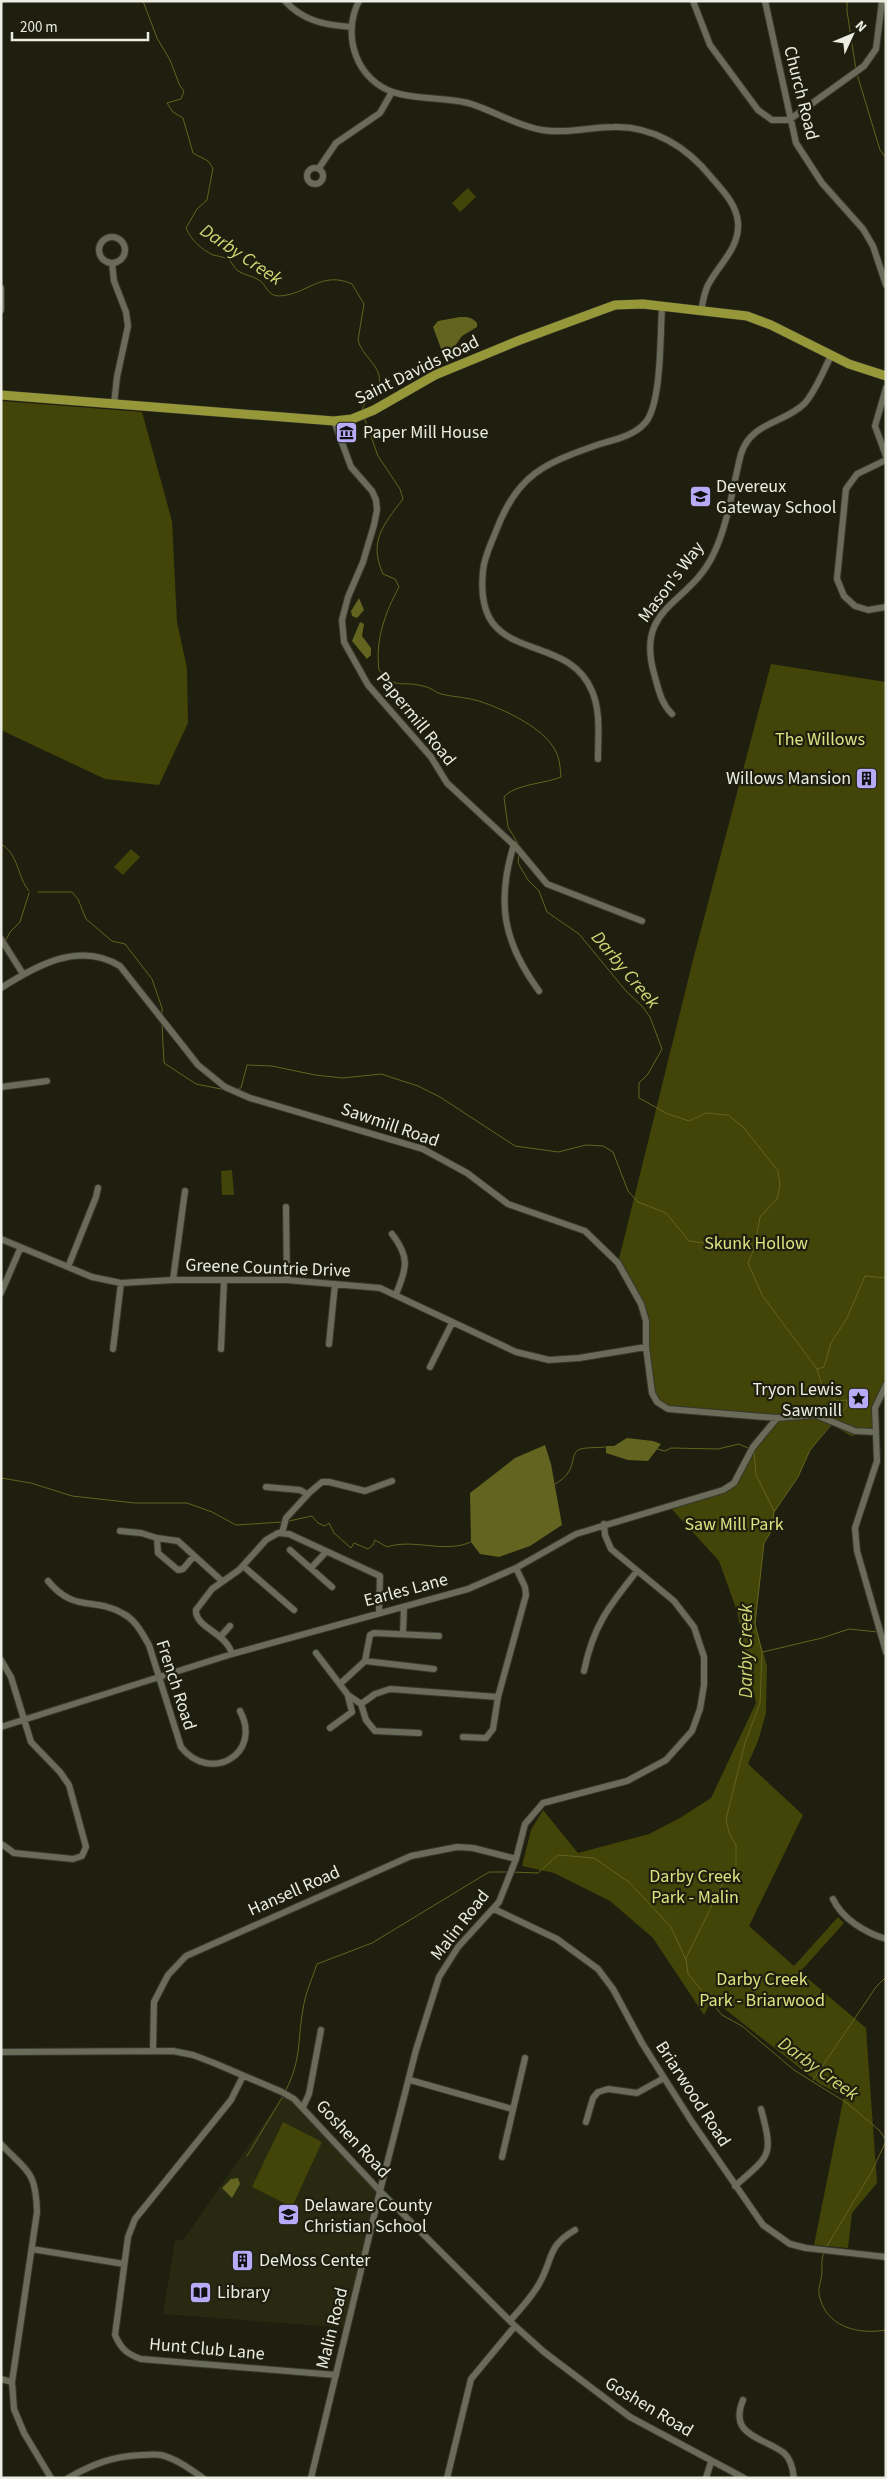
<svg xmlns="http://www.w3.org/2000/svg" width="887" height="2479" viewBox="0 0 887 2479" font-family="'Source Sans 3',sans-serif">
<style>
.built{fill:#282911}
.green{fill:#434408}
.water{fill:#63641f}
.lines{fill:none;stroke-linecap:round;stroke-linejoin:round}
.stream{stroke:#63641f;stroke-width:1}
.minor-casing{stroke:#36372d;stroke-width:8}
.major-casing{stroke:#36372d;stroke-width:10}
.minor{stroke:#6a6b58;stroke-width:6}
.major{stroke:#969738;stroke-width:9}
.labels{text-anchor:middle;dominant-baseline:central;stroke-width:4.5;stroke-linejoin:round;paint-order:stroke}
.street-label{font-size:18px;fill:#ecede2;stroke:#1f1f0f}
.poi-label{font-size:18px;fill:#ecede2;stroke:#1f1f0f;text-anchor:start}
.park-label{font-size:18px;fill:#dfe281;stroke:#1f1f0f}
.water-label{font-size:19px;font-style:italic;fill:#d2d574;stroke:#1f1f0f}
</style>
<rect width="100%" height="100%" fill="#1f1f0f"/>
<path class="built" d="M285,2093L380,2191L348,2328L163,2314L175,2241L184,2239Z"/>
<path class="green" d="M468,188L476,197L460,212L452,203Z
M1,401L142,412L172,521L177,622L187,668L188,723L159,785L105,779L1,730Z
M771,664L886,682V1385L878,1399L874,1432L851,1436L831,1424L810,1450L798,1477L774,1512L772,1530L764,1543L755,1624L767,1666L766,1713L758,1741L748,1764L803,1815L749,1926L794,1966L838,1917L844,1923L800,1972L866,2028L877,2183L852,2213L848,2248L814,2245L844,2096L820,2084L712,1999L704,2015L653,1938L610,1901L554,1873L522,1866L531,1830L543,1810L578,1853L649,1834L680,1818L711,1798L756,1703L737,1611L719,1561L669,1506L730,1487L741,1467L777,1419L668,1409L652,1393L641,1304L618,1263L694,956Z
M131,849L140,857L123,875L114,867Z
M232,1170L234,1195H222L221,1171Z
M283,2122L322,2142L292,2207L252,2187Z"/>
<path class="water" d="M460,317C467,317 472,317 477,323V327L462,336L450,353L443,354L433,327L438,321Z
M359,598L364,610L357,618L352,616L351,611Z
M360,622L364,624L362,636L371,648V655L367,659L352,641Z
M627,1438L653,1441L661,1444L648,1461L628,1460L606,1453V1446H614Z
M545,1445L551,1464L562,1525L530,1546L499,1557L480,1554L471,1542L470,1493L515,1458Z
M238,2178L240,2184L232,2198L222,2188L231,2179Z"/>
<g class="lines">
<path class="stream" d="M143,1L157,38L170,60L180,86L184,91L181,99L167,103L173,112L183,118L193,153L208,161L213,168L207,200L197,209L186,228C191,240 201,249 213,255C218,256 223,257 228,259C232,262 234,268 238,271C244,275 253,276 259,280C267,285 267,296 279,296C307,295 321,270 352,284L364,304L358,340C362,357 383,366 379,385C377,397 363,399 362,411
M847,1V11L856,70
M1,3L7,1
M857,74L880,150L886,158
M364,417L378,456L400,489L403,499C384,524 368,541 383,574L395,579L399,587C385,613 375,640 379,670C398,691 400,680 423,686C430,687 435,692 441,694C453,697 466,697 479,701C503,709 543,727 555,750C560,759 560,767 561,777C544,784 515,784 504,797L508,827L519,845
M1,844C19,854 17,877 29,891
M519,854L518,863L528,880L539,891L547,912L579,934L626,991L642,1006L650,1017L662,1049L648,1074L639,1083V1098L668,1114L689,1121L706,1113L728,1115L744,1128L778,1171L780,1186L777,1199L760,1217L754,1249L748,1263L762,1295L817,1369L824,1392L837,1401L847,1400V1406L835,1420
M38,892H72L78,899L86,919L112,941L125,944L152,979L162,1008V1015
M6,940L10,932L20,922L29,893
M162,1024L164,1063L196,1084L226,1090
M235,1089L241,1088L247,1065L272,1066L315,1075L343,1078L381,1074L418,1086L440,1097L515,1146L558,1152L586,1145L603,1146L613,1152L628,1191L638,1202L666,1213L689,1241L727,1246L740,1242L753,1248
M817,1369L824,1367L831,1343L847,1318L865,1276L886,1278
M831,1425L810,1450L798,1477L774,1512L772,1530L764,1543L755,1624L762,1652L760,1703L745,1743L726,1819L729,1833L736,1845V1872L726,1877L686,1958L688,1974L722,2015L742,2026L794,2070L847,2103L879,2130L886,2140
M657,1449L665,1451L671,1448L718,1449L739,1444L750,1449
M754,1450L756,1475L774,1511
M1,1478L31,1483L72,1496L135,1503H187L212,1512L236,1525L282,1522
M555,1484C578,1471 569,1457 578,1450C583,1447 598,1448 605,1447
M289,1521L312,1516L318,1523L325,1526L329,1523L334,1533L351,1548L354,1543L368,1549L373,1545L375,1540L387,1547C414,1538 444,1554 471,1542
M763,1652L822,1638L849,1629L878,1632
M512,1872L538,1873L558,1855L594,1858L629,1882L671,1927L686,1960
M813,2080L876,1987L886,1977
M286,2090C302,2057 297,2043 303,2009C305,1994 312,1979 317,1964L372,1943L489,1872H508
M247,2156L283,2096
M827,2246L872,2171L886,2141
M824,2252C821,2260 822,2264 822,2271C822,2279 818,2287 819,2294C825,2327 858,2335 886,2330"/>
<defs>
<path id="minor" d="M285,1C303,21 325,25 351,27
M359,1C341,36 357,82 396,93C420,100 444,97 468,103C493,110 516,126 542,130C566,134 589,127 614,127C653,126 687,147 711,177C722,190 736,203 738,222C740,248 719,264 708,285C704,293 703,302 701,311
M693,1L710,45L758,110L772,120H789L864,66L876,49L882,1
M765,1L796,143L822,183L863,229L873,246L886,285
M307 176a8 8 0 1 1 16 0a8 8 0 1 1-16 0Z
M319,168L336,143L380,113L392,92
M99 250a13 13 0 1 1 26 0a13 13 0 1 1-26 0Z
M112,263L114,281L126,312L128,326L117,377L114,404
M1,288V310
M886,388L875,426L886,456
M334,421L351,467L372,491L376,500L377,510L374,525L363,562L348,597L342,620L344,642L368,685L431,757L447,783L517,848L547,884L642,921
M886,460L857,474L846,489L837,579L844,596L855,606L868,610L886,607
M672,714C661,703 659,691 655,677C633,605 690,606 714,553C728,524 733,485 741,454C751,422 783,424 804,404C816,391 823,371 831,356
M598,759C598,736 601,712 592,691C566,628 473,669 483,571C484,557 491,544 496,531C517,475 543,464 597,445C613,440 634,436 645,423C662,404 660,334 662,308
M514,844C496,902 503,942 539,991
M1,939L23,974
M1,988C37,965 80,941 120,966L198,1065L225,1087L250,1098L423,1149L467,1173L508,1204L585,1231L618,1263L641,1304L646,1321V1347L652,1393L657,1402L668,1409L777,1418L816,1415L855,1431L874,1432
M1,1087L47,1081
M286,1207L287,1280
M392,1234C410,1257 407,1268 396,1294
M1,1239L92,1277L121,1283L173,1280H287L380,1288L516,1352L549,1360L579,1358L646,1347
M68,1267L96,1197L98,1188
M173,1280L185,1191
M1,1293L20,1249
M329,1344L335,1284
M113,1349L121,1283
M221,1349L224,1281
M430,1367L452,1323
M886,1385L875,1408L877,1461L855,1528L857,1551L886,1652
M266,1487L300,1490L307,1494
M120,1531L141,1533L157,1538L178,1541L222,1581
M282,1533L286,1518L310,1492L322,1482H329L365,1491L392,1481
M157,1538L158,1553L178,1570L183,1569L194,1556
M290,1550L332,1587
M243,1566L294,1610
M311,1568L326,1552
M48,1581C74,1613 94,1597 122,1613C135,1619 142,1633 149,1645L181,1747C210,1784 263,1754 240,1711
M403,1633L404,1607
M221,1636L230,1626
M316,1653L348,1695L361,1704L366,1720L375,1731L419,1733
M232,1654C226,1632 195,1628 196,1610L212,1589L239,1570L266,1540L278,1533L289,1534L380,1576L379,1613
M1,1660L11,1677L31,1742L60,1772L69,1785L86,1847L82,1856L73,1859L14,1853L3,1845
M365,1661L434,1669
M584,1671C593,1626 609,1606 637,1571
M340,1684L365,1661L370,1635L374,1633L439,1636
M361,1704L375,1694L390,1689L498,1697
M1,1727L232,1654L468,1589L516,1568L576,1534L723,1490L734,1483L753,1447L777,1418
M330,1728L352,1712L348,1696
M463,1737L486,1738L493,1729L498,1697L526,1595L525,1587L516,1568
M833,1899C842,1919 866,1933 886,1939
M494,1909L557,1939L598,1969L613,1989L642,2043L692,2122L763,2225L790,2244L806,2248L886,2257
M153,2050L154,2002L168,1975L186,1956L411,1856L457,1847L473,1848L516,1859
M1,2052L173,2051L193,2055L214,2063L282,2092L294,2099L380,2191L515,2326L544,2352L630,2417L744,2478
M243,2076L231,2100L135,2219L128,2237L115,2335C121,2349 127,2354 141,2359L336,2375
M410,2080L512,2109
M303,2107L309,2094L321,2030
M586,2122L593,2098L598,2092L608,2089L637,2093L664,2078
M1,2144C27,2172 36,2170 37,2212L12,2382L14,2409L24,2433L51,2478
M502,2157L525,2058
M735,2186C770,2155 774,2157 761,2109
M32,2249L124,2264
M510,2321C520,2309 532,2297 539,2284C554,2258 546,2247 575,2230
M1,2379L12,2382
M743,2400C728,2436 763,2437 784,2453C791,2459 793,2469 794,2478
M68,2478C93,2464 113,2456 142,2455C148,2455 155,2454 161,2455C177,2459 190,2469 203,2478
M311,2478L380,2191L416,2050L439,1977L458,1947L499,1902L516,1859L525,1824L543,1803L627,1781L666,1760L692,1731L700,1709L704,1685V1657L694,1627L674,1601L611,1549L605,1535L604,1524
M447,2478L471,2379L515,2326
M706,2478L711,2462"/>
<path id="major" d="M1,395L334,421L352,419L374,410L435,375L520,340L615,305L643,304L747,316L771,325L849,364L886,376"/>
</defs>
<use href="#minor" class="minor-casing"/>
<use href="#major" class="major-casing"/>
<use href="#minor" class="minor"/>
<use href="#major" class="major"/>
</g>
<defs>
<symbol id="museum-square" viewBox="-11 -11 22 22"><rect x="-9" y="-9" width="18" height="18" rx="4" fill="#b7abf8" stroke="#1f1f0f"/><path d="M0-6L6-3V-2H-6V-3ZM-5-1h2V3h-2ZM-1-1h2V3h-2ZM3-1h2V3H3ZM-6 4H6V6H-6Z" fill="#111"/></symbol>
<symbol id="school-square" viewBox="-11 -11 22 22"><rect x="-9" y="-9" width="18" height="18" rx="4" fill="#b7abf8" stroke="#1f1f0f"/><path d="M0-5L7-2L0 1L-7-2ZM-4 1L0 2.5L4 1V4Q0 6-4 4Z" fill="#111"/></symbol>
<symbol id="building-square" viewBox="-11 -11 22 22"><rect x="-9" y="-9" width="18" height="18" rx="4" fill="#b7abf8" stroke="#1f1f0f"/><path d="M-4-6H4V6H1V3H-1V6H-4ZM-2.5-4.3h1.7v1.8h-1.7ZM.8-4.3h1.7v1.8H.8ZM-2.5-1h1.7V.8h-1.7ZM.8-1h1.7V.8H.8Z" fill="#111"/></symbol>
<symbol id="sight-square" viewBox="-11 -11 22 22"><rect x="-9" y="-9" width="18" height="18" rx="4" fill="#b7abf8" stroke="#1f1f0f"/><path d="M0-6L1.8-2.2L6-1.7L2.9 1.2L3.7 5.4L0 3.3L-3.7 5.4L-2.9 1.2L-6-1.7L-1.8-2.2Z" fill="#111"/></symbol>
<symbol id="library-square" viewBox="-11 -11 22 22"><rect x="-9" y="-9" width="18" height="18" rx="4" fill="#b7abf8" stroke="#1f1f0f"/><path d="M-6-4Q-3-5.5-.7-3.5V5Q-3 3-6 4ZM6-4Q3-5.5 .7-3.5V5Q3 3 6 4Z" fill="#111"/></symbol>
</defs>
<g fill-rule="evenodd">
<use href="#museum-square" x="334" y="420" width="25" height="25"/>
<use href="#school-square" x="688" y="484" width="25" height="25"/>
<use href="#building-square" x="854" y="766" width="25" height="25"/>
<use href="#sight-square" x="846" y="1386" width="25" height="25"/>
<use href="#school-square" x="276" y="2202" width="25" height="25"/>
<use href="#building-square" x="230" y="2248" width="25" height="25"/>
<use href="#library-square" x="188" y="2280" width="25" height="25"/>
</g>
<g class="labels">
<g class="street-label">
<text transform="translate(801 93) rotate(76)">Church Road</text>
<text transform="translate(417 370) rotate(-26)">Saint Davids Road</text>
<text transform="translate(671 582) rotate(-53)">Mason's Way</text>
<text transform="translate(416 719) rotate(51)">Papermill Road</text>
<text transform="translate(390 1125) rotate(19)">Sawmill Road</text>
<text transform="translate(268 1268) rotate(2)">Greene Countrie Drive</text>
<text transform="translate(406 1590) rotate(-15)">Earles Lane</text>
<text transform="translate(176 1685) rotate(72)">French Road</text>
<text transform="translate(294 1891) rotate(-24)">Hansell Road</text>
<text transform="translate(460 1925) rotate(-52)">Malin Road</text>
<text transform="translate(693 2094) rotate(57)">Briarwood Road</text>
<text transform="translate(353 2139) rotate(47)">Goshen Road</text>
<text transform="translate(332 2328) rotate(-76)">Malin Road</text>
<text transform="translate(207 2349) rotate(5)">Hunt Club Lane</text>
<text transform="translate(649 2407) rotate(31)">Goshen Road</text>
</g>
<g class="poi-label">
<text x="363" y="432">Paper Mill House</text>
<text x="716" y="486">Devereux<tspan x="716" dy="21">Gateway School</tspan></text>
<text x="851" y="778" text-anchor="end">Willows Mansion</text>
<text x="842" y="1389" text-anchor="end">Tryon Lewis<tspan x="842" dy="21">Sawmill</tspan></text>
<text x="304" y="2205">Delaware County<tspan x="304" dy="21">Christian School</tspan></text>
<text x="259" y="2260">DeMoss Center</text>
<text x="217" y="2292">Library</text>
</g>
<g class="park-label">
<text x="820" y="739">The Willows</text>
<text x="756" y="1243">Skunk Hollow</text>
<text x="734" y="1524">Saw Mill Park</text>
<text x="695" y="1876">Darby Creek<tspan x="695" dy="21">Park - Malin</tspan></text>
<text x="762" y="1979">Darby Creek<tspan x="762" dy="21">Park - Briarwood</tspan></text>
</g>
<g class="water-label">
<text transform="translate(241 255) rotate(34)">Darby Creek</text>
<text transform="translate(625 970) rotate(50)">Darby Creek</text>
<text transform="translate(746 1651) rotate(-90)">Darby Creek</text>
<text transform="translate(818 2069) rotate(36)">Darby Creek</text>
</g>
</g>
<rect width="887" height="2479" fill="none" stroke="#ecede2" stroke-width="5"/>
<g transform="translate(852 35) rotate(46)" stroke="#1f1f0f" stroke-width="4" paint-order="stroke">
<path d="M0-4L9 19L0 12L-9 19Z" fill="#ecede2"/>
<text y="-8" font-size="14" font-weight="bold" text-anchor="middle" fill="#ecede2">N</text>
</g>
<path d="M12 32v8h136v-8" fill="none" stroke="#ecede2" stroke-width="2.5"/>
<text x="20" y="32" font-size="15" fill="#ecede2" stroke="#1f1f0f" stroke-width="4" paint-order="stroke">200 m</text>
</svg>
